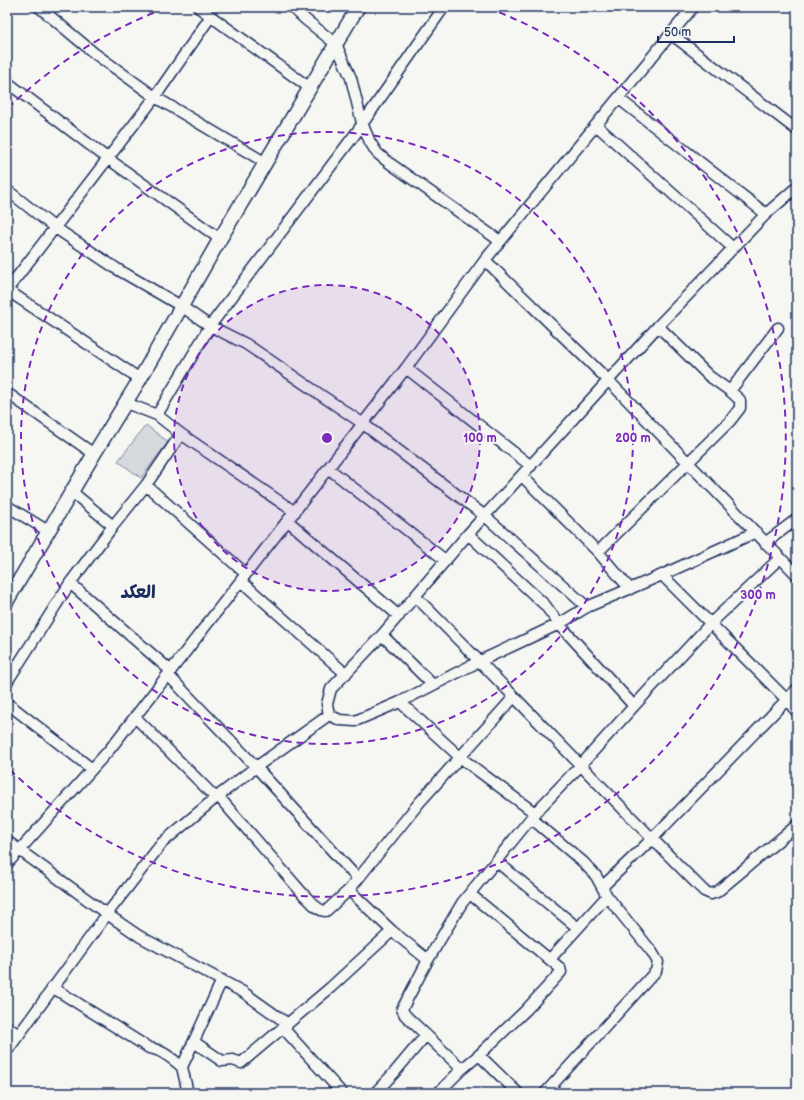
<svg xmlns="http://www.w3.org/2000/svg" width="804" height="1100" viewBox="0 0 804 1100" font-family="'Balsamiq Sans','Playpen Sans Arabic',sans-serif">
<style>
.green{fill:#d6d9dd;stroke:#78849e}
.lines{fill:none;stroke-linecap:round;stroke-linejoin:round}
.minor-casing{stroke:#1b2f5e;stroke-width:13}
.major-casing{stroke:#1b2f5e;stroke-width:16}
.minor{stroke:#f6f6f2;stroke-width:10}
.major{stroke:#f6f6f2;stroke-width:13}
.ring{fill:none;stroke:#7b2cbf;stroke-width:2;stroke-dasharray:7 5}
.labels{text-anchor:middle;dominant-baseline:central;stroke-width:4;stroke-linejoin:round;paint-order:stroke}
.district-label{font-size:18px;font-weight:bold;fill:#1b2f5e;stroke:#f6f6f2}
.centre{fill:#7b2cbf;stroke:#f6f6f2;stroke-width:2}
.ring-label{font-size:12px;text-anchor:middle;font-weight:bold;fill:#7b2cbf;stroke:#f6f6f2;stroke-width:4;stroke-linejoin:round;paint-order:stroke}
</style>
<rect width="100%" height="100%" fill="#f6f6f2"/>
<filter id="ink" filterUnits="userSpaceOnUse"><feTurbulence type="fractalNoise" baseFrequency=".025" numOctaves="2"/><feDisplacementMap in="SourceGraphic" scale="8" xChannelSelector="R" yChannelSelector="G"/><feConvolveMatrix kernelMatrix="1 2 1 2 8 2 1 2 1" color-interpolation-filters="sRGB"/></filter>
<g filter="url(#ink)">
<path class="green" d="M146,425L168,442L141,478L118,461Z"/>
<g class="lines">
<defs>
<path id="minor" d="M39,7L94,53L155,97L266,163
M198,7L310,88
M292,7L306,20L336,44L351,78L362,123L370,142L377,153L388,162L500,241
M671,34L797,130
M7,82L107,158L220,239
M618,98L766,214
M596,125L733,248
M7,190L54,227L117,269L181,306L210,326L246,344L362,423L485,516L587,607
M485,260L608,380L797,575
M7,290L155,97L211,16
M7,290L140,379
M406,368L531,466
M730,391L778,328
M7,393L94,454
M126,403L157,415L181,434L295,512
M157,415L210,326L356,133L444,7
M328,468L445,560
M522,476L598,552L630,589
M146,485L246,574
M71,491L113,526
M7,506L48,531
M288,521L399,616
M468,534L545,605L559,624L634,706
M765,543L797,519
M598,552L730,421L740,408V400L730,391L709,376L658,326
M662,575L786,699L797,712
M241,581L346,674
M70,583L171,671
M415,596C512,693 607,794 704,891L711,894L717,892L797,825
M382,635L433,685
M168,675L256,767L358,879
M7,682L70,583L113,526L146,485L181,434
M400,702L461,758L535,813
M7,703L92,769
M329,715L327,704L331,689L382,635L468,534L658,326L766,214L797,187
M329,715L340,720L355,721L400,702L480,661L559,624L587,607L662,575L756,532
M135,717L216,798
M218,796L304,895C311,901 317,911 326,911L349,890L419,803L514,697
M531,818L583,862L596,876L607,896L652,952L658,962L656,971L545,1093
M7,841L107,914L139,936L243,992L288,1024
M496,861L578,928
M7,864L110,749L406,368L485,260L693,7
M602,887L652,839L797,689
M349,890L392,931L428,960
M550,959L607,896
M52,987L149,1048C161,1049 173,1059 182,1067
M7,1027L19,1035
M283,1028L342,1093
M194,1042L222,1061L233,1060L241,1063L330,988L392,931
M7,1051L107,914L162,843L218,796L256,767L329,715
M479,1055L518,1093
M462,1069L405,1015L402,1009L428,960L462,903L535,813L580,766L634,706L711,623L780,558
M188,1093L182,1067L222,980
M375,1093L394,1073L426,1035
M438,1093L462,1069L479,1055L526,1010L561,972L560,968L470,894"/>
<path id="major" d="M7,601L94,454L140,379L220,239L358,7"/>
</defs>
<use href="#minor" class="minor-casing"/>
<use href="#major" class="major-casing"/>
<use href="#minor" class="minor"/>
<use href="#major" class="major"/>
</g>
</g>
<circle cx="327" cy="438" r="153" fill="#7b2cbf" fill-opacity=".12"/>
<g class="ring">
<circle cx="327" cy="438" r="153"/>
<circle cx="327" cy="438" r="306"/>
<path d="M8 108A459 459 0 0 1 166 8M488 8A459 459 0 1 1 8 768"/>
</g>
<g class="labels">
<g class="district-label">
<text x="138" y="592">العكد</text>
</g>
</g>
<circle cx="327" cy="438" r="6" class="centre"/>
<g class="ring-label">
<text x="480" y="442">100 m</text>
<text x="633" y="442">200 m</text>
<text x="758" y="599">300 m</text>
</g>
<rect width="804" height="1100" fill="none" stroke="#f6f6f2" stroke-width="24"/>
<rect x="12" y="12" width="780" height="1076" fill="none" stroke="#1b2f5e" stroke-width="1.5" filter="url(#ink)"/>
<path d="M658 36v6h76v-6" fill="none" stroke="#1b2f5e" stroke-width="2"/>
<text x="664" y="36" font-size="12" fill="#1b2f5e" stroke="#f6f6f2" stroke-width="3" paint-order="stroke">50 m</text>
</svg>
